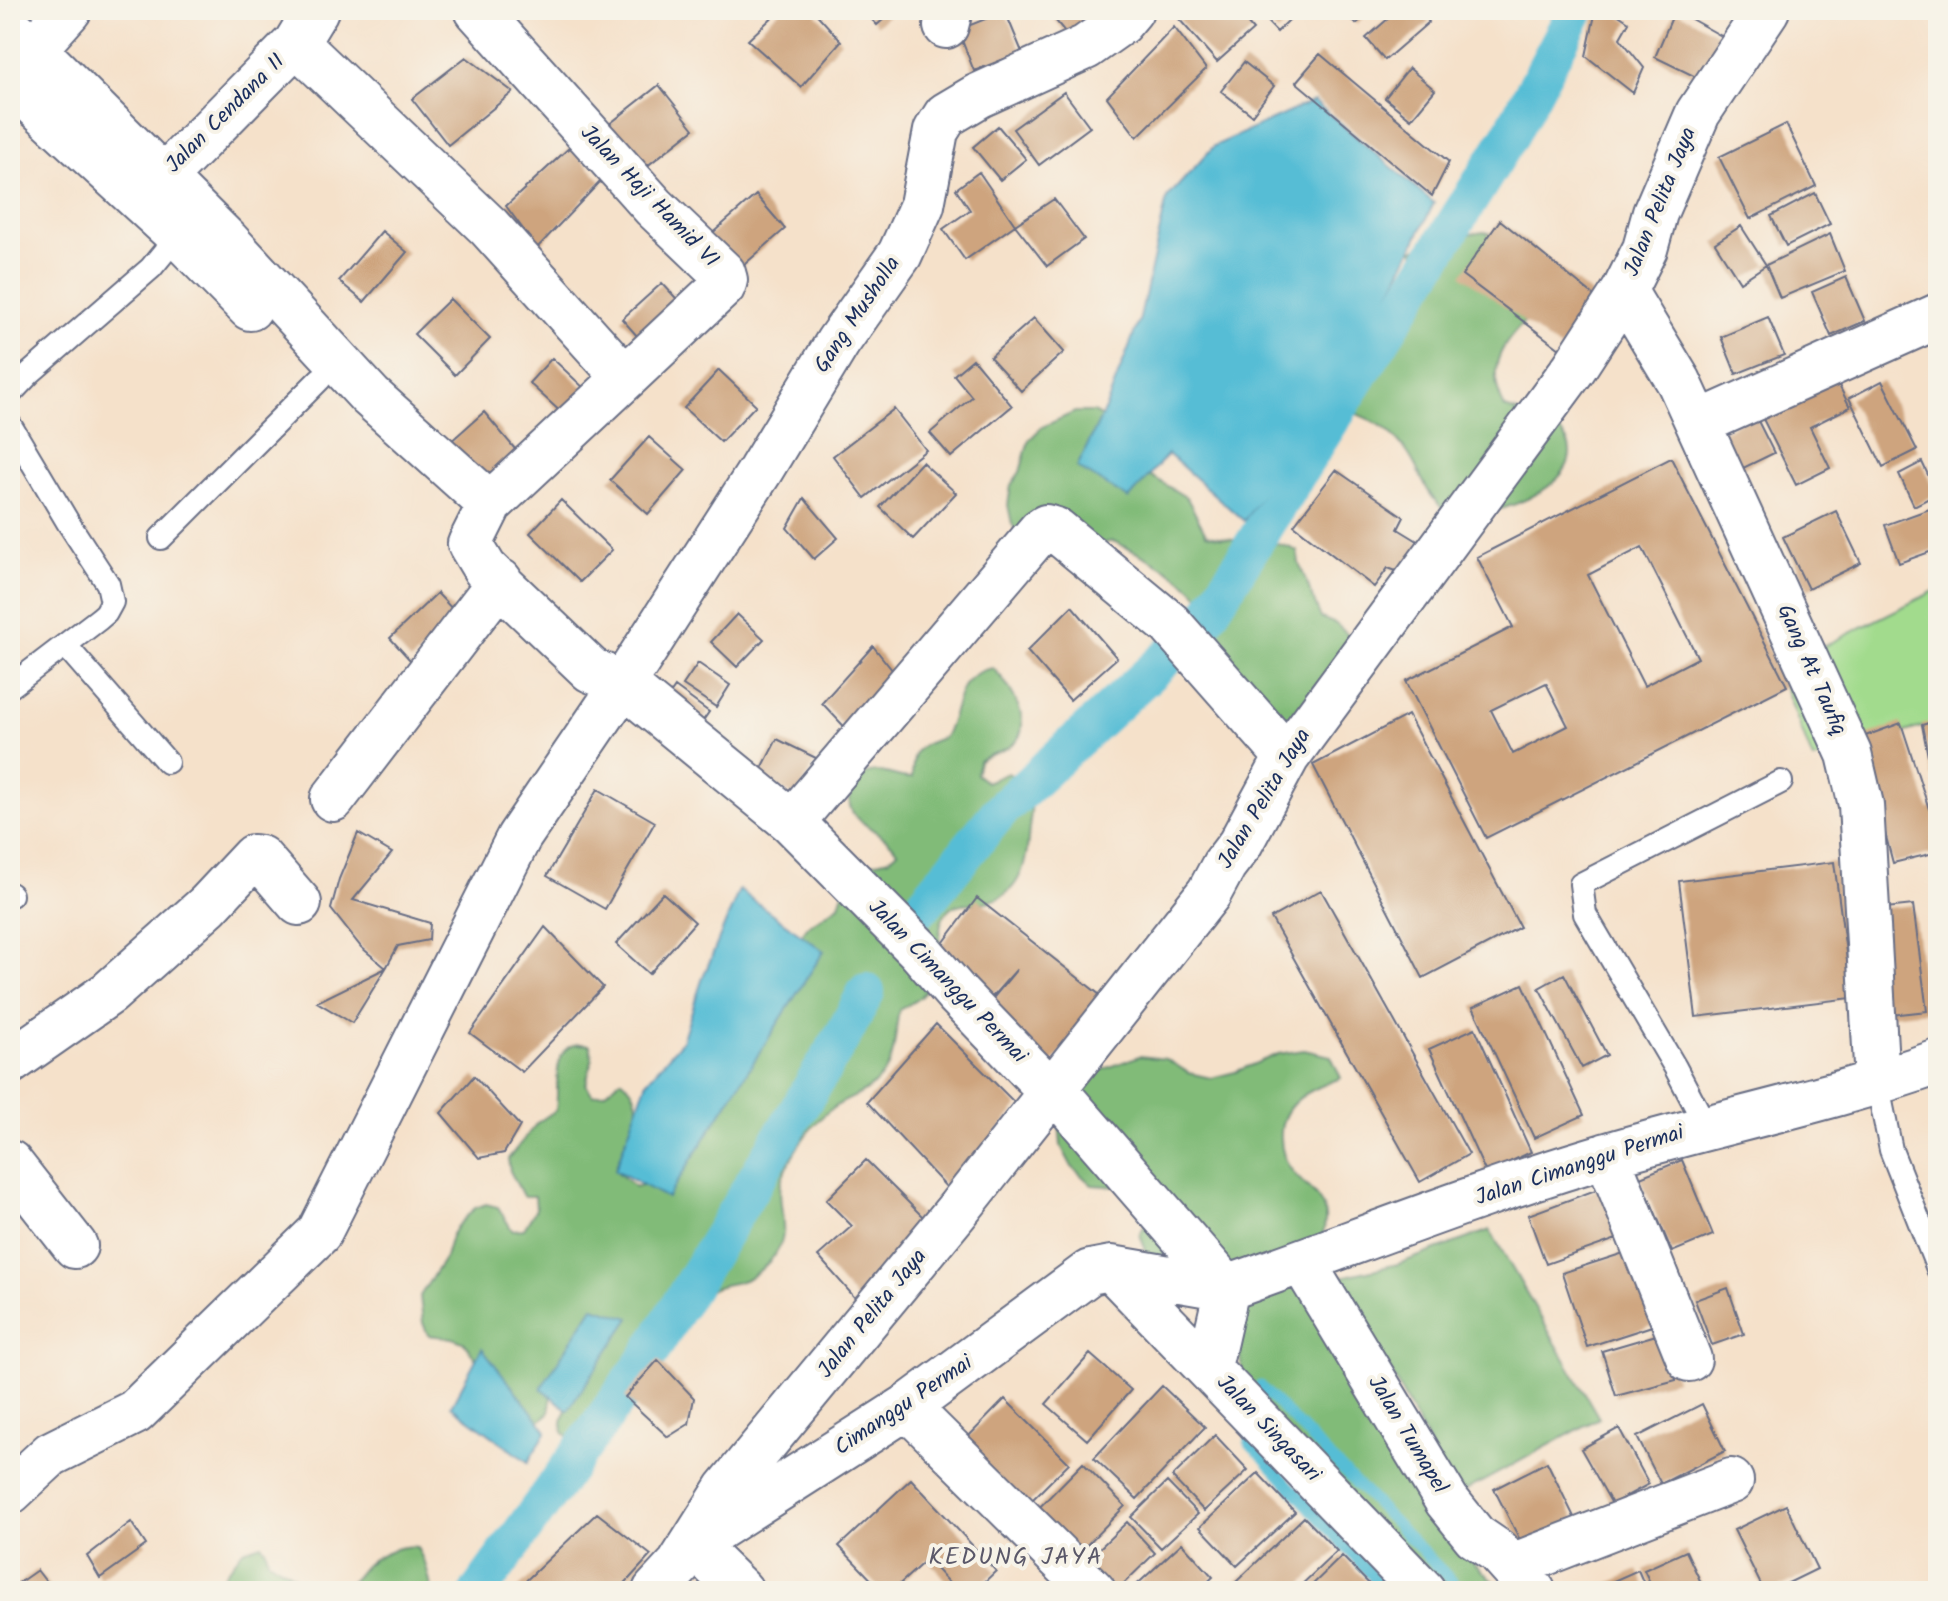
<svg xmlns="http://www.w3.org/2000/svg" width="1948" height="1601" viewBox="0 0 1948 1601" font-family="Kalam,sans-serif">
<style>
.green{fill:#a2db8d;stroke:#5e8576;stroke-width:2}
.forest{fill:#81bb78;stroke:#4e756b;stroke-width:2}
.water{fill:#57bdd5;stroke:#39769a;stroke-width:2}
.lines{fill:none;stroke-linecap:round;stroke-linejoin:round}
.stream{stroke:#57bdd5;stroke-width:11}
.canal{stroke:#57bdd5;stroke-width:38}
.building{fill:#cea47e;fill-rule:evenodd}
.lane-casing{stroke:#676d84;stroke-width:26}
.street-casing{stroke:#676d84;stroke-width:48}
.lane{stroke:#fff;stroke-width:22}
.street{stroke:#fff;stroke-width:44}
.labels{text-anchor:middle;dominant-baseline:central;stroke-width:8;stroke-linejoin:round;paint-order:stroke}
.street-label{font-size:22px;fill:#1b2f5e;stroke:#f7f3e8}
.neighbourhood-label{font-size:24px;letter-spacing:2px;fill:#5a5869;stroke:#f7f3e8}
</style>
<rect width="100%" height="100%" fill="#f7f3e8"/>
<filter id="ink" filterUnits="userSpaceOnUse"><feTurbulence type="fractalNoise" baseFrequency=".0125" numOctaves="2"/><feDisplacementMap in="SourceGraphic" scale="16" xChannelSelector="R" yChannelSelector="G"/><feConvolveMatrix kernelMatrix="1 2 1 2 8 2 1 2 1" color-interpolation-filters="sRGB"/></filter>
<filter id="wash" filterUnits="userSpaceOnUse"><feTurbulence type="fractalNoise" baseFrequency=".006" numOctaves="4" result="noise"/><feDisplacementMap in="SourceGraphic" scale="32" xChannelSelector="R" yChannelSelector="G"/><feGaussianBlur stdDeviation="1.8" result="paint"/><feColorMatrix in="noise" values="0 0 0 0 0 0 0 0 0 0 0 0 0 0 0 0 0 1.4 0 .05"/><feComposite in="paint" operator="in"/></filter>
<g filter="url(#wash)">
<rect width="100%" height="100%" fill="#f5e1ca"/>
<path class="green" d="M1938,589V722L1813,760L1778,669Z"/>
<path class="forest" d="M1484,232L1502,236L1537,310C1505,340 1482,364 1505,408C1520,414 1544,418 1556,428C1611,474 1489,528 1448,511C1427,501 1420,469 1407,452C1398,440 1389,429 1376,423C1368,418 1356,415 1349,409C1341,402 1335,395 1327,389L1362,321H1380L1407,305L1409,288L1422,259L1412,250L1452,237Z
M1075,412H1093L1110,421L1138,468L1187,498L1206,534C1236,544 1267,535 1297,551L1299,563L1321,618L1336,624L1352,638L1293,740L1213,645C1213,636 1216,622 1212,614C1192,577 1148,558 1113,541L1096,545L1022,541L1012,524L1008,505L1011,485L1020,472L1029,440L1042,427Z
M993,668C1009,684 1037,726 1012,745C1002,753 989,753 979,761L976,774L986,782L1008,773L1028,785C1035,806 1029,819 1028,840C1026,872 1014,902 976,903C962,904 952,903 944,916C938,927 941,935 940,946C938,961 931,987 920,997C914,1002 906,1006 899,1010C895,1029 896,1054 886,1070C868,1096 856,1093 833,1108C812,1122 795,1149 785,1171C771,1198 794,1228 776,1253C767,1266 753,1278 738,1282C730,1284 721,1285 714,1288C700,1296 689,1308 678,1320C664,1337 672,1354 662,1365C653,1375 635,1378 625,1387C603,1406 616,1435 573,1440L563,1432L562,1421L567,1410L553,1386L549,1413L539,1422L481,1367L465,1343L453,1338L428,1335L423,1323L420,1296L445,1257L451,1236L457,1226L475,1208L486,1204L498,1207L512,1230L524,1229L536,1209L535,1196H523L510,1171L508,1159L537,1123L556,1110C560,1084 548,1037 590,1045L592,1058L586,1085L593,1095L604,1093L621,1079C656,1105 624,1137 615,1170L635,1187L646,1184L793,946L808,926L839,905L842,895L864,865L889,859L898,851C883,828 833,820 855,786C860,777 865,773 875,772C889,771 898,779 912,778C913,746 916,748 944,737C961,708 952,675 993,668Z
M1304,1050L1331,1056L1341,1078C1311,1089 1279,1102 1281,1138C1281,1150 1285,1162 1293,1172C1304,1186 1323,1196 1325,1216C1326,1223 1323,1233 1322,1240L1404,1471L1434,1522L1450,1542L1505,1591H1410L1244,1378L1235,1330L1226,1309L1159,1289L1140,1234L1152,1212L1119,1187L1092,1185L1072,1167L1061,1146L1059,1121L1086,1076L1139,1056L1166,1059L1189,1073L1211,1078L1235,1072L1278,1054Z
M1490,1230L1599,1418L1456,1496L1341,1277L1398,1264Z
M261,1544L266,1550L268,1560L294,1576L305,1591C318,1591 333,1591 344,1586C356,1581 359,1570 368,1563C379,1554 402,1544 417,1547L426,1566L432,1591H212L243,1550Z"/>
<path class="water" d="M1314,101L1434,203L1348,378L1244,521L1168,454L1129,499L1077,467L1105,409L1140,318L1167,198L1214,146Z
M739,890L824,951L667,1198L615,1170L647,1081L682,1041L702,980Z
M593,1307L630,1318L568,1410L541,1388Z
M482,1348L547,1431L528,1462L451,1406Z"/>
<g class="lines">
<path class="stream" d="M1654,11V10
M1260,1386L1462,1591
M1249,1442L1386,1591"/>
<path class="canal" d="M921,908L1000,811L1203,624L1511,134L1576,10
M479,1591L646,1360L845,1032L866,992"/>
</g>
<g id="blocks">
<path class="building" d="M780,10H813L841,41L801,87L748,40Z
M863,10H894L877,25Z
M1047,10H1094L1102,19L1074,43Z
M1189,10H1236L1253,30L1217,62L1179,19Z
M1256,10H1299L1277,32Z
M1344,10H1372L1356,24Z
M1398,10H1419L1429,22L1385,60L1366,38Z
M1596,10H1611L1629,22L1620,38L1644,68L1633,93L1586,56Z
M1675,10L1725,38L1698,78L1655,57Z
M1005,11L1022,52L974,71L958,30Z
M1174,27L1206,69L1137,137L1107,97Z
M1320,54L1449,162L1432,196L1296,82Z
M466,57L513,92L448,145L412,99Z
M1244,62L1274,86L1252,115L1221,91Z
M1409,68L1435,90L1411,119L1385,98Z
M659,85L694,129L637,174L602,130Z
M1064,92L1090,127L1039,165L1013,129Z
M1786,124L1816,186L1750,219L1719,157Z
M998,126L1026,159L1000,180L973,147Z
M570,147L601,181L537,248L506,206Z
M979,172L1015,225L965,260L943,229L970,210L956,189Z
M1815,193L1830,224L1786,246L1771,216Z
M756,195L785,229L730,277L701,243Z
M1054,199L1084,239L1047,266L1015,225Z
M1500,220L1594,296L1560,349L1462,275Z
M1741,226L1766,265L1740,282L1715,243Z
M382,231L407,252L364,302L339,281Z
M1830,234L1845,271L1780,298L1766,265Z
M1846,277L1865,321L1831,336L1812,292Z
M662,283L686,309L646,346L622,319Z
M450,299L490,339L455,375L414,334Z
M1768,317L1784,355L1736,374L1721,337Z
M1034,318L1064,352L1021,391L990,357Z
M552,358L586,390L563,414L529,383Z
M973,359L1012,406L951,457L930,433L972,397L954,375Z
M719,370L756,405L721,442L684,408Z
M1832,372L1850,407L1810,427L1830,468L1796,485L1758,409Z
M1882,381L1917,450L1883,467L1849,398Z
M894,409L926,450L865,498L833,456Z
M484,412L520,455L485,485L449,443Z
M1755,415L1774,453L1733,473L1714,435Z
M649,437L686,470L648,514L610,480Z
M1671,458L1787,686L1486,838L1406,681L1513,627L1477,557ZM1642,547L1698,658L1644,686L1588,575ZM1546,683L1568,726L1513,754L1491,710Z
M922,462L956,493L913,539L880,507Z
M1922,462L1937,494L1914,506L1899,474Z
M1336,470L1404,517L1398,529L1429,548L1407,575L1388,568L1374,587L1294,525Z
M804,498L838,538L814,559L787,528Z
M561,500L612,550L580,582L530,533Z
M1938,506V549L1899,563L1885,525Z
M1836,511L1861,563L1808,589L1783,537Z
M437,593L459,616L411,661L390,638Z
M1072,606L1117,658L1070,700L1027,651Z
M737,614L764,639L737,667L711,642Z
M873,646L904,685L854,737L822,703Z
M698,663L730,685L716,707L683,685Z
M675,687L709,712L695,732L661,707Z
M1408,715L1520,927L1423,978L1313,765Z
M1938,720V776L1932,777L1922,725Z
M1901,723L1929,809L1938,806V852L1893,863L1860,738Z
M777,739L816,758L797,797L758,776Z
M598,789L655,822L605,909L547,876Z
M358,833L392,853L353,900L430,923L429,940L398,946L386,968L361,947L331,909L339,879Z
M1834,862L1852,998L1696,1017L1679,881Z
M1321,890L1469,1154L1420,1182L1271,918Z
M663,893L695,922L649,974L616,944Z
M977,898L1105,999L1048,1069L980,1014L1017,969L992,997L935,954Z
M1913,905L1927,1011L1882,1016L1868,910Z
M545,927L603,987L522,1072L470,1033Z
M386,968L352,1023L317,1002Z
M1564,974L1607,1055L1582,1068L1539,988Z
M1523,984L1584,1115L1534,1138L1473,1007Z
M936,1024L1018,1106L949,1190L867,1102Z
M1475,1028L1531,1152L1486,1173L1429,1049Z
M474,1076L520,1126L504,1153L479,1158L441,1113Z
M866,1160L933,1227L863,1307L818,1256L852,1226L826,1200Z
M1682,1160L1713,1235L1672,1252L1640,1177Z
M1609,1185L1628,1235L1546,1264L1528,1215Z
M1630,1251L1655,1325L1587,1347L1562,1273Z
M1728,1288L1744,1334L1712,1345L1695,1300Z
M1663,1333L1676,1380L1616,1396L1602,1351Z
M1090,1354L1131,1390L1087,1440L1046,1404Z
M658,1360L694,1398L689,1424L668,1437L625,1397Z
M1162,1386L1205,1427L1137,1499L1094,1458Z
M1005,1399L1069,1463L1026,1506L962,1443Z
M1702,1404L1725,1451L1661,1484L1637,1437Z
M1619,1428L1649,1484L1612,1504L1581,1449Z
M1215,1435L1248,1470L1204,1511L1172,1477Z
M1547,1462L1575,1519L1523,1546L1494,1489Z
M1083,1463L1125,1506L1069,1563L1027,1520Z
M1258,1473L1295,1512L1237,1566L1200,1527Z
M911,1479L996,1571L975,1591H956L927,1559L892,1591H882L839,1546Z
M1167,1482L1198,1514L1161,1548L1131,1517Z
M1786,1505L1817,1569L1772,1591H1764L1734,1530Z
M597,1513L651,1555L618,1591H515Z
M1304,1517L1337,1551L1295,1591H1244L1236,1582Z
M131,1522L146,1545L100,1578L87,1556Z
M1127,1522L1155,1553L1116,1591H1107L1082,1565Z
M1182,1543L1213,1577L1198,1591H1130Z
M1686,1551L1705,1591H1654L1644,1570Z
M1342,1556L1376,1591H1306Z
M37,1570L53,1591H10V1589Z
M1638,1570L1647,1591H1591Z"/>
</g>
</g>
<g filter="url(#ink)">
<use href="#blocks" fill-opacity="0" stroke="#676d84" stroke-width="2"/>
<g class="lines">
<defs>
<path id="lane" d="M10,394L30,373L151,268L178,235
M10,425L69,524L108,584L112,602L106,613L99,619L10,687
M161,538L320,379
M65,645L167,762
M10,894L11,895
M1877,1082L1891,1150L1938,1269
M1706,1126L1675,1067L1585,914L1581,884L1781,782"/>
<path id="street" d="M477,10L654,207L723,273L725,280L723,286L625,378
M946,26L950,10
M10,28L34,49L227,241L370,396L490,504
M296,43L489,227L625,378L490,504L470,544L485,569L591,670L623,684L792,822L919,950L957,994L1037,1077L1053,1088L1227,1288
M34,49L69,10
M10,81L178,235L250,308
M163,178L296,43L316,10
M1624,291L1679,382L1849,754L1861,805L1877,1082
M1699,423L1938,316
M333,799L500,581
M792,822L1040,531L1046,527L1056,530L1170,624L1287,757
M10,1062L109,993L208,905L253,857L260,858L299,903
M1607,1155L1689,1359
M10,1163L75,1246
M1302,1261L1447,1501L1475,1536L1497,1551L1533,1591
M1111,1268L1423,1591
M1209,1367L1227,1288C1355,1243 1481,1192 1611,1154C1719,1122 1832,1100 1938,1062
M907,1407L1093,1591
M10,1492L51,1454L135,1412L319,1233L519,837L623,684L760,471L838,342L900,254L922,205L936,131L946,115L978,96L1086,47L1120,23L1131,10
M702,1538L907,1407L1090,1272L1111,1268L1227,1288
M693,1544L741,1591
M1512,1566L1731,1481
M655,1591L679,1565L727,1489L956,1212L1209,893L1224,865L1240,844L1287,757L1574,368L1624,291L1645,249L1655,213L1698,113L1767,10"/>
</defs>
<use href="#lane" class="lane-casing"/>
<use href="#street" class="street-casing"/>
<use href="#lane" class="lane"/>
<use href="#street" class="street"/>
</g>
</g>
<g class="labels">
<g class="street-label">
<text transform="translate(226 114) rotate(-45)">Jalan Cendana II</text>
<text transform="translate(649 197) rotate(46)">Jalan Haji Hamid VI</text>
<text transform="translate(1661 202) rotate(-68)">Jalan Pelita Jaya</text>
<text transform="translate(858 315) rotate(-56)">Gang Musholla</text>
<text transform="translate(1811 670) rotate(66)">Gang At Taufiq</text>
<text transform="translate(1265 799) rotate(-59)">Jalan Pelita Jaya</text>
<text transform="translate(947 982) rotate(46)">Jalan Cimanggu Permai</text>
<text transform="translate(1580 1166) rotate(-18)">Jalan Cimanggu Permai</text>
<text transform="translate(873 1314) rotate(-51)">Jalan Pelita Jaya</text>
<text transform="translate(904 1406) rotate(-34)">Cimanggu Permai</text>
<text transform="translate(1268 1429) rotate(46)">Jalan Singasari</text>
<text transform="translate(1407 1435) rotate(59)">Jalan Tumapel</text>
</g>
<g class="neighbourhood-label">
<text x="1016" y="1557">KEDUNG JAYA</text>
</g>
</g>
<rect width="1948" height="1601" fill="none" stroke="#f7f3e8" stroke-width="40"/>
</svg>
